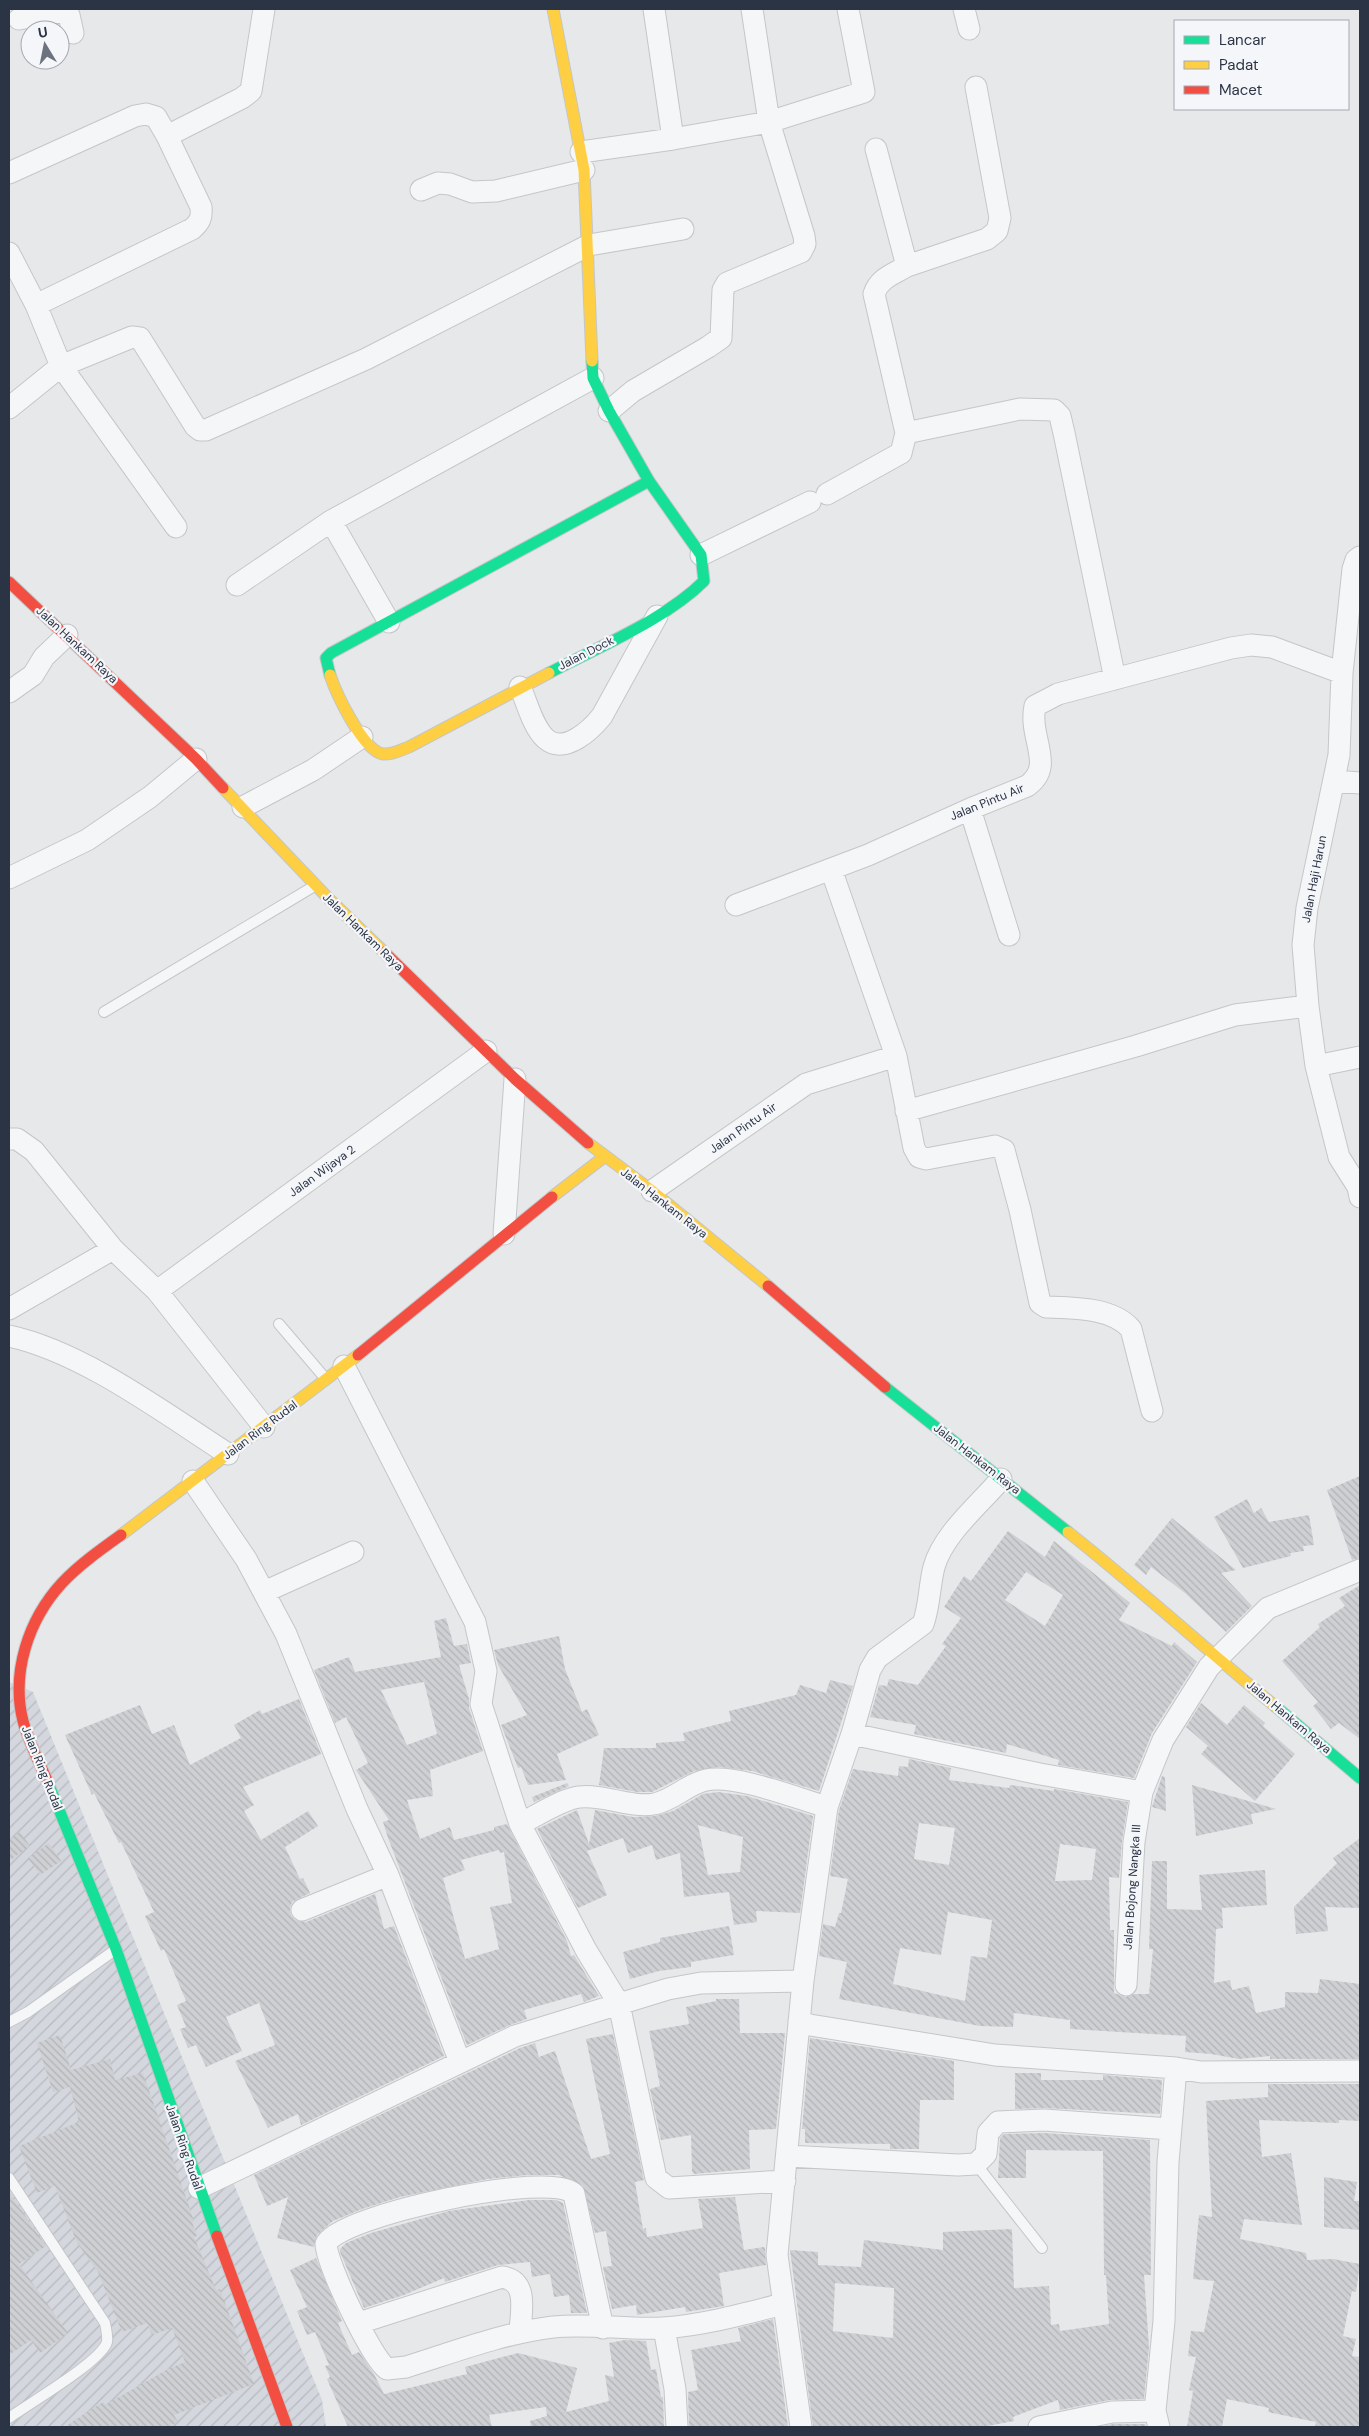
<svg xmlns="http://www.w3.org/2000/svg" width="1369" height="2436" viewBox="0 0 1369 2436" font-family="'DM Sans',sans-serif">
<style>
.industrial{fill:url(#industrial-furrows)}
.building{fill:url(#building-back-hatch);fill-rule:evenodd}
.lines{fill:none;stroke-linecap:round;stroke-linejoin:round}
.lane-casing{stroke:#c4c6c8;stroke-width:12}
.street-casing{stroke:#c4c6c8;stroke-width:23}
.fast-casing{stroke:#c4c6c8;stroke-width:13}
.slow-casing{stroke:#c4c6c8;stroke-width:13}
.jam-casing{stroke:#c4c6c8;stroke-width:13}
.lane{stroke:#f5f6f7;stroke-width:10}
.street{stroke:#f5f6f7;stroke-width:21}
.fast{stroke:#16e098;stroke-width:11}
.slow{stroke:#ffcf43;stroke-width:11}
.jam{stroke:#f24e42;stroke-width:11}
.labels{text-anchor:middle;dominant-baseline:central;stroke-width:4.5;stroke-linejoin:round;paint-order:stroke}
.street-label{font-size:12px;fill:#2b3445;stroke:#f4f6f9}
</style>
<defs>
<pattern id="industrial-furrows" width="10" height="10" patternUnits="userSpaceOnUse" patternTransform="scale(1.25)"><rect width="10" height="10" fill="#d4d7dd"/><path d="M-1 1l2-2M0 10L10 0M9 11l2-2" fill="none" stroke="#b6b9bf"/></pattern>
<pattern id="building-back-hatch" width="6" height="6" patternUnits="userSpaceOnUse" patternTransform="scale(1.25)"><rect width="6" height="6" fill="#ced0d3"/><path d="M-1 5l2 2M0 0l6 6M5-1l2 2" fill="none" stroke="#b1b3b6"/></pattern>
</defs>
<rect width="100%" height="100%" fill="#e6e8ea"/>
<path class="industrial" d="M9,1682L33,1692L322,2400L326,2427H9Z"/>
<path class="building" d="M1360,1476V1558L1352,1560L1327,1490Z
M1247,1499L1254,1513L1261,1508L1269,1522L1309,1515L1314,1545L1303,1546L1304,1551L1290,1553L1291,1556L1243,1568L1214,1517Z
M1172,1518L1236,1570L1221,1573L1252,1606L1226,1632L1185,1593L1151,1567L1146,1575L1134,1565Z
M1008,1531L1045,1557L1054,1541L1130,1603L1119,1620L1172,1646L1174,1642L1197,1662L1152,1733L1134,1778L1058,1765L1059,1760L1007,1744L1006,1753L914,1734L916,1725L870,1717L879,1685L887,1686L889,1679L918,1685L946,1646L942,1644L961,1618L944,1607L964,1576L971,1581ZM1026,1572L1063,1595L1045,1626L1005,1600Z
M1360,1585V1739L1339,1723L1331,1729L1313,1706L1318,1702L1282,1661L1320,1627L1318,1624L1345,1606L1339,1598Z
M446,1618L454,1646L467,1644L471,1663L459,1665L469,1699V1708L483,1751L430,1770L433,1796L407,1800L420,1839L450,1827L454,1840L494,1830V1827L507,1824L567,1941L571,1956L574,1955L599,1996L584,2002L581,1994L524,2010L527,2019L510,2025L467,2045L388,1838L383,1822L389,1820L356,1770L368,1763L346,1717L335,1723L314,1670L349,1657L355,1672L441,1657L434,1621ZM424,1682L437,1734L407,1745L381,1690ZM499,1850L500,1853L504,1852L512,1903L490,1907L499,1949L465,1959L443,1878L465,1870L461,1860Z
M559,1636L565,1669L582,1712L587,1709L599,1735L557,1754L566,1780L528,1785L521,1767L518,1768L501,1725L527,1715L498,1665L494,1650Z
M830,1680L853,1686L819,1791L752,1771L720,1767L694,1771L652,1792H637L599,1785L604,1748H656V1743L685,1741L683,1733L731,1721L729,1711L796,1695L800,1685L826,1693Z
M299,1699L321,1754L243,1787L254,1805L244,1811L261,1840L308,1811L318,1826L285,1847L300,1879L303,1878L310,1893L292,1902L290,1909L291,1915L295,1920L306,1922L375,1894L384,1929L394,1926L444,2056L301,2125L298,2114L268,2128L235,2061L275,2045L259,2003L226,2017L242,2051L206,2067L196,2045L188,2048L180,2029L186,2027L177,2005L186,2001L164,1949L161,1951L145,1916L154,1912L121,1842L119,1843L94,1793L92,1795L65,1735L140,1705L152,1734L174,1725L190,1765L241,1738L234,1725L260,1710L262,1714Z
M1201,1703L1227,1725L1244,1705L1265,1723L1263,1726L1295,1754L1255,1801L1201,1754L1208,1746L1186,1727Z
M909,1759L951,1768L949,1780L1009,1788L1010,1785L1054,1791V1789L1128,1802L1122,1841L1119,1878L1109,1877L1110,1930H1114V1993L1125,1997L1134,1994H1149L1153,1949H1149L1152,1861H1167V1909L1202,1910L1199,1875L1265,1870L1267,1905L1222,1908L1223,1928L1216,1929L1214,1983L1230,1980L1232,1990L1249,1986L1256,2013L1285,2007V1992L1318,1993L1320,1979L1360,1984V2059H1270V2056L1239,2059L1211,2054L1185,2052L1186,2036L1070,2029V2020L1014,2013L1013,2027L980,2026L839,1999L847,1962L819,1956L823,1924L835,1927L839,1913H841L848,1879L830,1876L839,1810L853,1769L898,1776L899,1766L908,1767ZM919,1823L955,1828L949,1865L914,1859ZM1060,1844L1096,1849L1092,1880L1055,1881ZM948,1912L992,1920L987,1958L971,1956L965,2001L893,1984L900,1948L941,1955Z
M1162,1776L1165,1777L1166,1811L1152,1807Z
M567,1783L569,1786L534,1802L532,1797Z
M1192,1785L1276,1809L1251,1814L1253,1824L1196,1836Z
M718,1792L747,1796L813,1816L800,1913L756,1911L757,1922L734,1925L729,1892L684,1897L680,1853L656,1860L652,1845L628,1853L623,1838L587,1851L607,1895L578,1908L537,1829L577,1810L589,1844L595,1810L633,1817L655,1816L673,1811L703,1794ZM698,1825L743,1837L740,1872L708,1875Z
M20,1832L30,1846L9,1861V1840Z
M1360,1838V1908L1325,1907L1328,1931L1296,1934L1294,1907L1337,1863L1333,1858Z
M49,1843L61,1861L40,1875L28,1858Z
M729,1926L734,1955L691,1962V1967L659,1971L630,1979L623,1952L660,1942V1938Z
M716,1999H739L740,2033H785L776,2129L749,2130L750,2169L694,2174L692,2171L691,2135L661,2140L650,2089L660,2086L649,2031L689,2024L686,2007L716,2001Z
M613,2034L644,2180L635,2182L643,2229L646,2228L647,2237L703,2228L698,2199L735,2197L744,2250L764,2247L765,2249L766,2265L719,2273L724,2306L686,2312L685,2307L637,2315L636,2305L612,2309L603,2267L612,2266L606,2231L595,2233L583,2186L559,2175H527L488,2179L400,2197L362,2209L333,2221L317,2235L314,2247L277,2238L288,2197L267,2206L254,2175L520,2048L535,2043L539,2057L555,2051L591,2159L610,2154L586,2039Z
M60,2035L71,2070L110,2059L115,2080L143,2073L194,2221L192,2222L197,2236L194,2237L216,2290L220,2289L254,2384L174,2415L178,2422L168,2427H64L103,2402L105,2405L168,2369L185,2362L172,2328L152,2335L147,2323L122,2332L98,2272L77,2243L55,2186L37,2193L19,2146L79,2122L70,2087L53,2092L37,2043Z
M810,2038L954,2061V2100H920L919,2149H890V2144L805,2143V2129H802Z
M1015,2073H1041V2080H1103V2075L1162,2080L1160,2114L1045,2108L1015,2109Z
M1360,2084V2121L1339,2120V2123L1259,2120L1262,2157L1291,2153L1302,2225L1244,2219L1240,2239L1306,2253L1307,2260L1333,2259L1360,2264L1356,2292L1352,2291L1343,2336L1356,2339L1352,2356L1360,2357V2427H1315L1316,2422L1268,2412L1269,2408L1227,2399L1222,2427H1187L1193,2391L1189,2390L1196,2357L1188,2356L1191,2331L1204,2332L1214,2281L1193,2279L1199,2215L1212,2217L1206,2101L1268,2097V2084Z
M1044,2133L1150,2140L1151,2275H1144L1149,2347L1144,2399L1110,2400L1060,2410L1058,2400L1013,2417L1014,2421L982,2427H813L790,2250L818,2252V2265L861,2267L864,2240L943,2250V2232L1012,2229L1014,2288L1049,2286L1051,2325L1059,2324L1060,2331L1109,2324L1106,2275H1104L1103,2151L1026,2150V2178H998L1000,2138L1004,2134ZM835,2283L894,2288L893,2338L833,2331Z
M1324,2177L1357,2182L1354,2201H1360V2230L1324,2227Z
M9,2192L46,2246L19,2264L68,2333L40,2353L31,2340L9,2355Z
M529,2200H556L563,2203L587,2313H571L569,2295L554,2297L550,2274L532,2277L530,2262L498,2265L445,2282L444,2278L404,2295L364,2308L340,2252V2249L346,2243L371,2233L449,2211Z
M316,2258L342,2321L338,2323L352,2355L359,2352L374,2374L384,2394L467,2374L465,2367L518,2353L577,2368L566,2412L609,2401L605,2375L614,2377L609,2343L625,2340L646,2341L651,2370L656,2369L661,2397H663L664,2427H531L530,2421L547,2416L546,2407L489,2415L492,2427H348L327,2379L330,2377L325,2366L329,2365L315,2332L307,2335L297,2311L307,2307L290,2270Z
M773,2319L788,2427H689L688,2392L698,2390L691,2350L741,2341L738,2328Z
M1113,2424H1145L1146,2427H1100Z"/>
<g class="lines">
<defs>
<path id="lane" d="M104,1012L316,885
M279,1324L325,1378
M9,2022L28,2012L115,1950
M976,2164L1042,2248
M9,2178L105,2323C106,2329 108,2336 107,2342C101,2362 28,2404 9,2418"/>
<path id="street" d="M654,9L673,139
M964,9L969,29
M19,19L63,11L69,15L73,33
M876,149L907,266C894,274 879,278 874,294L906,433
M581,152L673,139L769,122L864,92L848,9
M9,173L135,116L146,114L156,117L167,136L242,98L251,91L264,9
M421,190L438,183L450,184L472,192L496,191L584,170
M9,253L36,305L61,366L9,408
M907,266L987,239L997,231L1000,218L976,87
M36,305L192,229C200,222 202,218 201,207L167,136
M609,411L633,391L708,347L721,338L723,290L727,283L801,252L805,244L804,236L769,122L752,9
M827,494L901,453L906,433L1020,409L1054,410L1060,416L1064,433L1115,679
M176,527L61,366L132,337L140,338L195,426L200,430H206L366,359L589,245L683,229
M701,555L810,502
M1360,557L1356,560L1353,569L1342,673L1339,755L1307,908L1303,945L1308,1006L1316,1066L1339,1157L1358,1187L1360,1197
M237,585L331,521
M389,622L331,521L593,378
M520,687C527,702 533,728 546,739C564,755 591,730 602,716L657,616
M9,692L33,675L44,657L67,635
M1334,781L1360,783
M243,807L313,770L362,737
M970,809L1009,935
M831,869L896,1056L914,1148L919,1157L926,1159L995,1146L1004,1150L1020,1210L1040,1303L1046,1307C1073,1308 1112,1307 1131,1329L1152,1411
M9,878L87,840L150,797L196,759
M736,905L868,855L970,809L1027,786C1056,766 1028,738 1035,706L1058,694L1231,648L1251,645L1272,647L1342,673
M1316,1066L1360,1057
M906,1111L1136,1046L1235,1015L1308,1006
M9,1139H17L34,1151L113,1249L157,1291L264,1427
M652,1191L806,1084L896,1056
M504,1234L515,1079
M157,1291L486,1051
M9,1309L113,1249
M9,1336C83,1352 164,1413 228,1454
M344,1366L475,1622L486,1671L481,1704L520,1824L586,1950L619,2004L656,2178L669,2188L785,2181
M193,1481L246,1559L286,1634L357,1809L388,1875L460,2062
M264,1592L353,1552
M852,1734L1040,1774L1142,1792
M520,1824C536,1816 562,1799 579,1797C604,1794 629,1808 654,1804C674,1800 687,1784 706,1780C736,1774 796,1798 827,1807
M302,1910L388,1875
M1126,1985L1134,1842L1142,1792L1163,1740L1209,1667L1268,1608L1360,1570
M799,2021L810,2025L995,2055L1176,2068
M787,2156L958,2165L976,2164L986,2154L988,2133L998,2122L1044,2120L1170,2129
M199,2188L515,2036L668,1989L701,1983L803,1981
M359,2323L502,2277C529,2281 521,2311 520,2332
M603,2328L574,2194C554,2169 336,2216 326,2244C327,2265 371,2357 387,2369L406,2367C454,2352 503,2333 553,2327C589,2323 626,2330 663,2328C704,2325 744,2314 783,2304
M664,2328L675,2389L677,2427
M801,2427L777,2255L803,1981L827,1807L852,1734L870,1670L877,1658L923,1624C930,1605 929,1586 934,1567C943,1534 980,1504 1001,1479
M1039,2427L1112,2412L1155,2411
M1159,2427L1155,2411L1164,2321L1168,2162L1176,2068L1201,2072L1360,2071"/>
<path id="fast" d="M549,673C598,647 665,620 704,581L701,555L649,481L609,411L593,378L592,361
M330,675L326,658L331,653L649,481
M885,1387L1068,1532
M1275,1706L1360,1778
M46,1778L116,1949L217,2236"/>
<path id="slow" d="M553,9L584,170L592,361
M330,675C336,693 363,751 383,754C392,755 401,750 409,747L549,673
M223,788L328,898L384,952
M588,1143L652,1191L768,1286
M552,1197L604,1157
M1068,1532C1139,1588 1205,1649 1275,1706
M121,1535L358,1355"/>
<path id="jam" d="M9,582L196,759L223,788
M384,952L515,1079L588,1143
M768,1286L885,1387
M358,1355L552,1197
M46,1778C38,1760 28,1740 23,1721C11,1673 28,1620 62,1583C79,1565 100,1550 121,1535
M217,2236L287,2427"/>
</defs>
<use href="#lane" class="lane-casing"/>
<use href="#street" class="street-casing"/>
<use href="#fast" class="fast-casing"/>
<use href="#slow" class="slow-casing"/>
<use href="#jam" class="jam-casing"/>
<use href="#lane" class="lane"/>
<use href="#street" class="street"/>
<use href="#fast" class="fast"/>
<use href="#slow" class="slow"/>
<use href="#jam" class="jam"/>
</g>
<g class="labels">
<g class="street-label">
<text transform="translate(77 645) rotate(43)">Jalan Hankam Raya</text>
<text transform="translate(586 653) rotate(-27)">Jalan Dock</text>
<text transform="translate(987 802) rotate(-22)">Jalan Pintu Air</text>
<text transform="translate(1314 879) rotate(-79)">Jalan Haji Harun</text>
<text transform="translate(363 932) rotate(44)">Jalan Hankam Raya</text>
<text transform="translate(743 1128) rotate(-35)">Jalan Pintu Air</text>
<text transform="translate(322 1171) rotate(-36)">Jalan Wijaya 2</text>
<text transform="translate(664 1203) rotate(38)">Jalan Hankam Raya</text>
<text transform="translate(260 1430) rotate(-37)">Jalan Ring Rudal</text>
<text transform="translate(977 1459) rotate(38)">Jalan Hankam Raya</text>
<text transform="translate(1289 1717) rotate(40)">Jalan Hankam Raya</text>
<text transform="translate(42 1768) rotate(68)">Jalan Ring Rudal</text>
<text transform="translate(1132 1887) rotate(-86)">Jalan Bojong Nangka III</text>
<text transform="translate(184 2147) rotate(71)">Jalan Ring Rudal</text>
</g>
</g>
<rect width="1369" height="2436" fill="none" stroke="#2b3445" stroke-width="20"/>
<rect x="1174" y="20" width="175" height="90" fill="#f4f6f9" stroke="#a4a8b1"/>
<rect x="1184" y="36" width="25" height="8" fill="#16e098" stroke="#a4a8b1"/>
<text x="1219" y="45" font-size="15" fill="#2b3445">Lancar</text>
<rect x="1184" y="61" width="25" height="8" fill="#ffcf43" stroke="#a4a8b1"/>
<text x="1219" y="70" font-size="15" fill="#2b3445">Padat</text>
<rect x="1184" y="86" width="25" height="8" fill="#f24e42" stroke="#a4a8b1"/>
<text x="1219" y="95" font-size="15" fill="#2b3445">Macet</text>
<g transform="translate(45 45) rotate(350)"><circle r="24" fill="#f4f6f9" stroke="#a4a8b1"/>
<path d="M0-4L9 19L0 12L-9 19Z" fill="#6c737f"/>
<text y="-8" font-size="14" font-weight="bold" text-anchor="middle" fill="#2b3445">U</text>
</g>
</svg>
